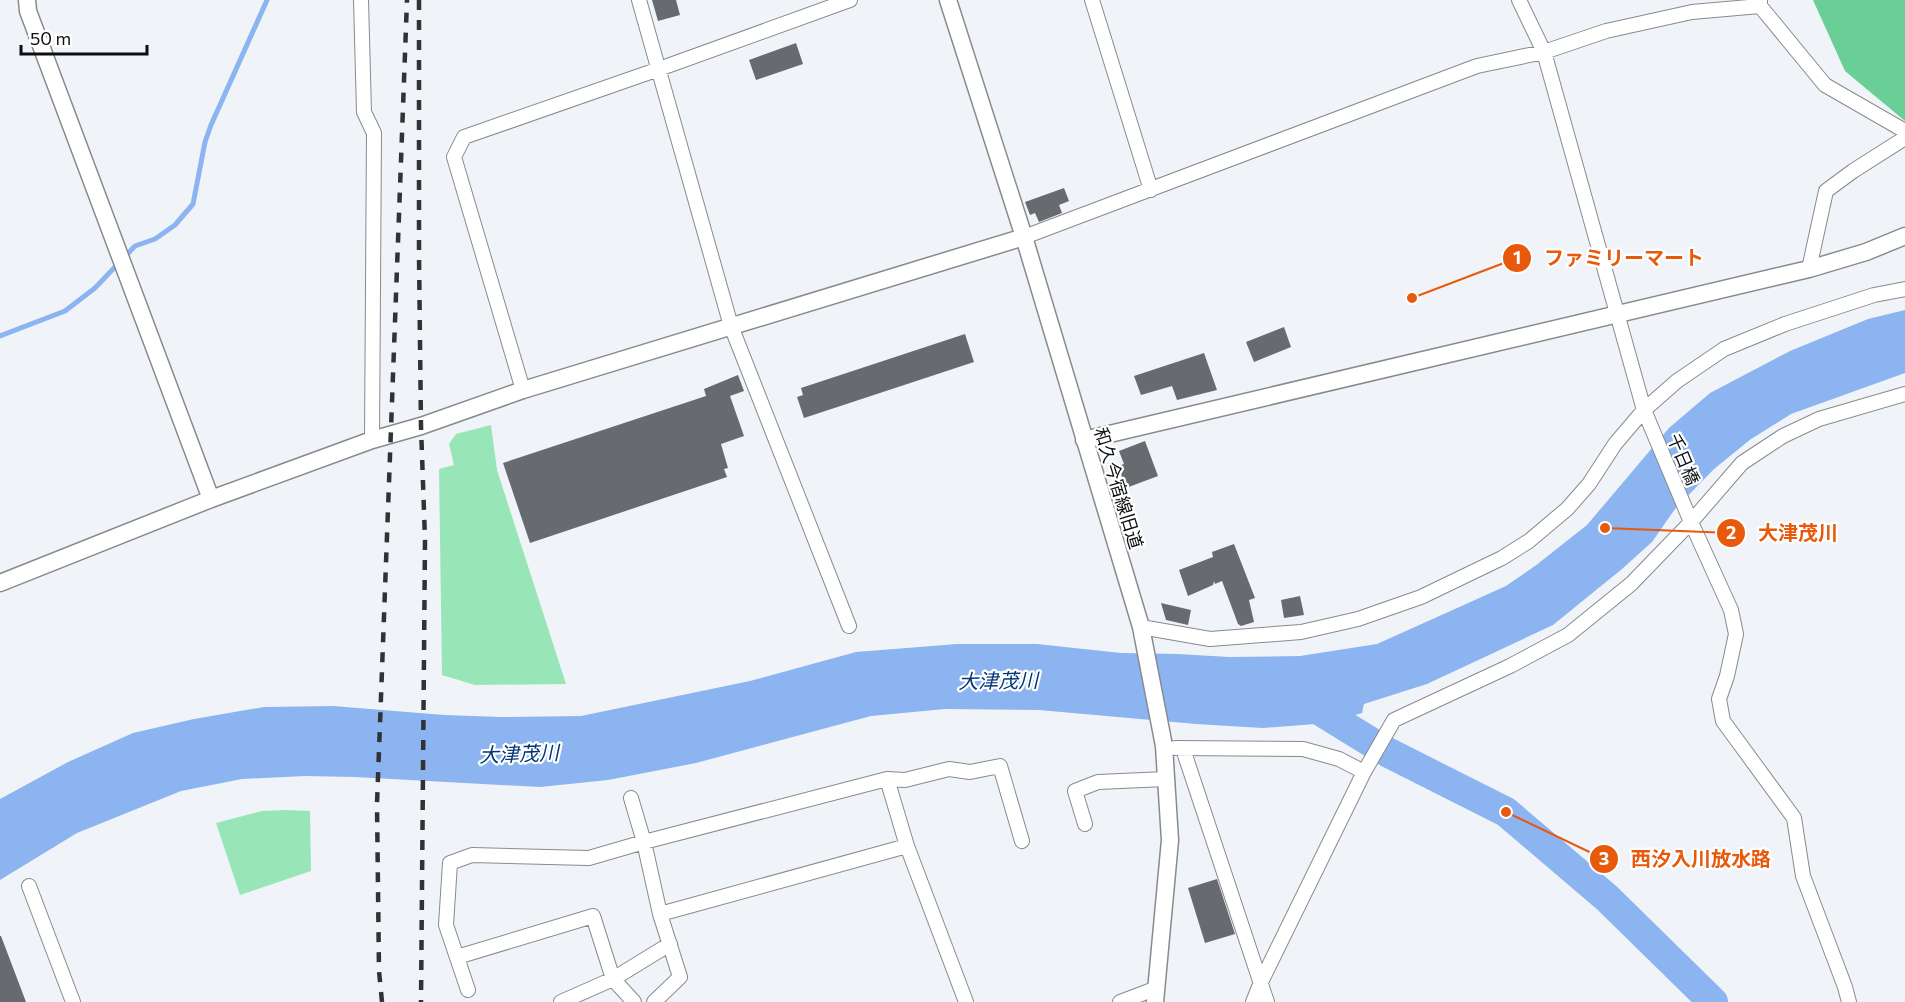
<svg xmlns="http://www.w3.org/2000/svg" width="1905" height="1002" viewBox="0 0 1905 1002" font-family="Commissioner,'Noto Sans JP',sans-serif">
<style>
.green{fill:#98e5b8}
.forest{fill:#6ace97}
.water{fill:#8bb4f1}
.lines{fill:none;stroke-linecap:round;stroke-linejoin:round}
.stream{stroke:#8bb4f1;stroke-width:5}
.river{stroke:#8bb4f1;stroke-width:30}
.building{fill:#676a6e}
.minor-casing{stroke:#878b8e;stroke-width:16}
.tertiary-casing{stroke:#878b8e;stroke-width:19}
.minor{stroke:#fff;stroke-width:14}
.tertiary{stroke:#fff;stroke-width:16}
.rail{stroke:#303233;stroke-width:4.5;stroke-dasharray:10 10;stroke-linecap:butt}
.labels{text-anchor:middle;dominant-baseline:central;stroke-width:4.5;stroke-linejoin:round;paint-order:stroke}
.street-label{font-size:18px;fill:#0d0e0f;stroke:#fff}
.water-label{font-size:20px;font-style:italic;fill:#033577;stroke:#fff}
.leader{fill:none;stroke:#e8590c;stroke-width:2}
.callout-dot{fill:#e8590c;stroke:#fff;stroke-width:2}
.mark-label{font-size:18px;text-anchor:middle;font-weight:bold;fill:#fff}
.callout-label{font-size:20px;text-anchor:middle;font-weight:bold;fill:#e8590c;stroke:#fff;stroke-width:4.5;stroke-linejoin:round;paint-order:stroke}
</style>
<rect width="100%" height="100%" fill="#f0f4f8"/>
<path class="green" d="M491,425L497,470L566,684L475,685L442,675L439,469L454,465L449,444L456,434Z
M286,810L310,811L311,871L240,895L216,823L262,811Z"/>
<path class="forest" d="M1813,0H1905V121L1845,71Z"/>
<path class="water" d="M1905,310V373L1791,414L1751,439L1714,469L1675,509L1652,542L1622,569L1553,625L1427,684L1364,704L1362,713L1329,723L1263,728L1196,724L1039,710L945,709L871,716L696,763L608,780L540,787L355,777L305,776L242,779L181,791L77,833L0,880V799L68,762L133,733L194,719L264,707L333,706L444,715L501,717L581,716L750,681L856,652L957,644H1037L1121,653L1178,654L1229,657L1300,656L1377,644L1506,586L1535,566L1587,525L1669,428L1710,393L1790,351L1868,319Z"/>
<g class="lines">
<path class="stream" d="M0,336L65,311L95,288L135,246L155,239L175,225L193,204L205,142L211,125L267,0"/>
<path class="river" d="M1301,699L1387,752L1506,812L1607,898L1713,1002"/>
</g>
<path class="building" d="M652,0H676L680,15L658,21Z
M796,43L803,64L756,80L749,60Z
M1064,188L1069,201L1059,205L1062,213L1039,222L1035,213L1030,215L1025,202Z
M1284,327L1291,347L1254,362L1246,342Z
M965,334L974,362L804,418L797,397L803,395L801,388Z
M1204,353L1217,390L1177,400L1172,386L1141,395L1134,376Z
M738,375L744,391L730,396L744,436L721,444L728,468L724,469L727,477L530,543L503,463L706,396L704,389Z
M1145,441L1158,476L1126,488L1118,466L1124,464L1119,451Z
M1234,544L1255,598L1249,600L1254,622L1241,626L1238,624L1222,581L1215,584L1214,581L1213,585L1188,596L1179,570L1213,557L1212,552Z
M1300,596L1304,615L1284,618L1281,600Z
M1161,603L1191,610L1188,625L1166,620Z
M1217,879L1235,934L1205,943L1188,888Z
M0,936H1L26,1002H0Z"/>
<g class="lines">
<defs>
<path id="minor" d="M361,0L364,112L374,133L372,440
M639,0L731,326L849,626
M1092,0L1151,190
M1519,0L1544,52L1644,410L1691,522L1731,610L1736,634L1727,676L1719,699L1723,721L1794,818L1803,876L1845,987L1849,1002
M1760,0V6L1825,85L1905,131
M1024,237L1477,66L1544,52L1606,31L1692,12L1760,6
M1809,269L1826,191L1853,171L1905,138
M523,390L454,157L464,137L659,69L850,0
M1141,627L1210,639L1301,632L1358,619L1421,597L1502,558L1529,541L1567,509L1589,484L1615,444L1644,410L1677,381L1724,349L1785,324L1874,295L1905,289
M1175,748L1303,749L1339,759L1364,772
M1183,749L1267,1002
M887,779L907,846L966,1002
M631,798L644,842L660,914L680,977L654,1002
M1085,824L1075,791L1098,782L1166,779
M29,886L73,1002
M660,914L907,846
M457,957L593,916L613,979L634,1002
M468,990L446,925L450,863L472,855L589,858L644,842L887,779L905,780L949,769L970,772L1000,766L1022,841
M561,1002L613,979L670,944
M1120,1002L1157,988
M1253,1002L1261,982L1364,772L1394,720L1510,666L1568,635L1631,584L1691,522L1742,463L1783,436L1819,419L1905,394"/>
<path id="tertiary" d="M27,0L28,11L211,499
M948,0L1024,237L1141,627L1164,746L1170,840L1155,1002
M1084,440L1809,269L1866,252L1905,236
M0,583L211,499L372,440L421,426L523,390L1024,237"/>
</defs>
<use href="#minor" class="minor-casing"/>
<use href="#tertiary" class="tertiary-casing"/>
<use href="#minor" class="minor"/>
<use href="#tertiary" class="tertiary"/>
<path class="rail" d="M419,0V256L421,426L425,540L421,1002
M382,1002L379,971L377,804L407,0"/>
</g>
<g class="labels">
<g class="street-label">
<text transform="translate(1684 459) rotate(67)">千日橋</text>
<text transform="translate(1119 488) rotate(73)">和久今宿線旧道</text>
</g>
<g class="water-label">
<text transform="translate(998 680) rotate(-1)">大津茂川</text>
<text transform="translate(519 753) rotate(-2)">大津茂川</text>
</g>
</g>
<path class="leader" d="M1412 298L1517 258M1605 528L1731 533M1506 812L1604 859"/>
<g class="callout-dot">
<circle cx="1412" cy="298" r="6"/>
<circle cx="1605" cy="528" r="6"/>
<circle cx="1506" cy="812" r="6"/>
<circle cx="1517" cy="258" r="15"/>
<circle cx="1731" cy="533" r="15"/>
<circle cx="1604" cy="859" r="15"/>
</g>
<g class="mark-label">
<text x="1517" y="264">1</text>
<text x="1731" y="539">2</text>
<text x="1604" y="865">3</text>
</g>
<g class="callout-label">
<text x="1624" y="265">ファミリーマート</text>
<text x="1798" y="540">大津茂川</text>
<text x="1701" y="866">西汐入川放水路</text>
</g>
<path d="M21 45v9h126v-9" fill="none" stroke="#0d0e0f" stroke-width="3"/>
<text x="30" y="45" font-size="18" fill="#0d0e0f" stroke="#ffffff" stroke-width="4.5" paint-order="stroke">50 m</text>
</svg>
